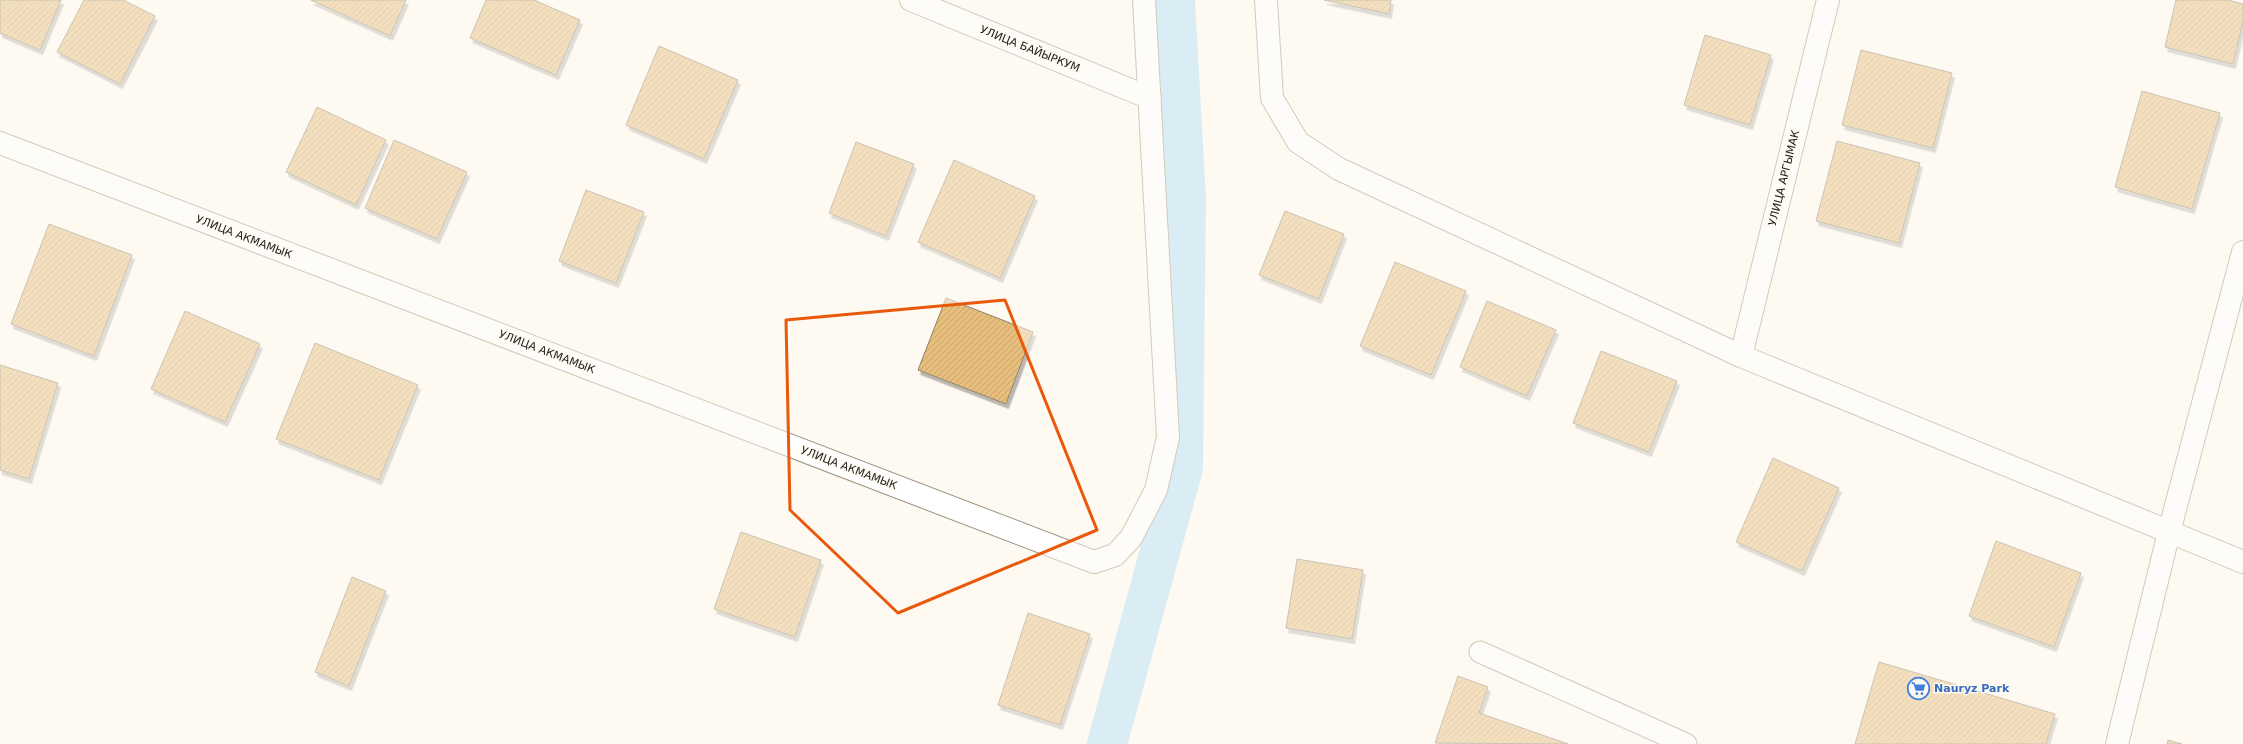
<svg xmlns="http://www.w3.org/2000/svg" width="2243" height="744" viewBox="0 0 2243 744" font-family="'DejaVu Sans',sans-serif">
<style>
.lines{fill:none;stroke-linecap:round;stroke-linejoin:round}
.canal{stroke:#b0ddf6;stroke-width:40}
.building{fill:url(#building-hatch);stroke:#8b806d;filter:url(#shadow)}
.service-casing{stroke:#9b927e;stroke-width:23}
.minor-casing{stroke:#9b927e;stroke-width:24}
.service{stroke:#fff;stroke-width:21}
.minor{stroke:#fff;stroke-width:22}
.marked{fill:none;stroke:#e8590c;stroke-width:3;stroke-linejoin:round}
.labels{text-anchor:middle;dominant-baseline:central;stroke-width:3;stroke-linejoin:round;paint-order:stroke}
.street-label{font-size:11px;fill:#242019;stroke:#fefaf2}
.shop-label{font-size:11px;font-weight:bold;fill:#366cbe;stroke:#fefaf2;text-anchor:start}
</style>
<defs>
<pattern id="building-hatch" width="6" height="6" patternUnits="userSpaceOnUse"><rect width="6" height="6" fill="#e7be7b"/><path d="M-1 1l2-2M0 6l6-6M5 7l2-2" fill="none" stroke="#c6a36a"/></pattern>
<filter id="shadow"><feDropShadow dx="2.5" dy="4.5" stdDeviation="0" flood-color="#0004"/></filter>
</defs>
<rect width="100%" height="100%" fill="#fefaf2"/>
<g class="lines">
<path class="canal" d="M1107,744L1183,468L1186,199L1175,0"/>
</g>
<path class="building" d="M0,0H61L40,50L0,33Z
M84,0H123L155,16L120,84L57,52Z
M311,0H406L390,36Z
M486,0H534L580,20L556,75L470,38Z
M1324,0H1391L1389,14Z
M2176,0H2228L2243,4V21L2233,64L2165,47Z
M1705,35L1771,55L1750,125L1684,105Z
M659,46L738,80L704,159L626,125Z
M1861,50L1952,73L1933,148L1842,125Z
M2142,91L2220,113L2192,209L2115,187Z
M317,107L386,140L356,205L286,172Z
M394,140L467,172L437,239L365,208Z
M1837,141L1920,163L1899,243L1816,221Z
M856,142L914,164L886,236L829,213Z
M954,160L1035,196L1000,278L918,242Z
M586,190L644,212L616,283L559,261Z
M1285,211L1344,234L1319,299L1259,275Z
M49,224L132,255L94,356L11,324Z
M1395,262L1466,291L1431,375L1360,346Z
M946,298L1033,332L1006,404L918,370Z
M1487,301L1556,330L1527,396L1460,367Z
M185,311L260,344L225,422L151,389Z
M315,343L418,385L379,480L276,439Z
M1601,351L1677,381L1649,452L1573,423Z
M0,365L58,383L29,479L0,470Z
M1773,458L1839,488L1802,571L1736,542Z
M741,532L821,560L795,637L714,609Z
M1996,541L2081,573L2054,647L1969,616Z
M1297,559L1363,570L1352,639L1286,628Z
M352,577L386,591L349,686L315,672Z
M1028,613L1090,634L1060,725L998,705Z
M1879,662L2055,714L2046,744H1855Z
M1458,676L1488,687L1479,713L1568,744L1435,743Z
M2168,740L2182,744H2167Z"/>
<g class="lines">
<defs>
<path id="service" d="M1480,652L1686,744"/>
<path id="minor" d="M911,0L1150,98
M1266,0L1272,98L1298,142L1339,169L1741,356L2243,562
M0,143L1094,562L1115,555L1131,538L1156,490L1168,437L1144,0
M1741,356L1828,0
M2117,744L2169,532L2243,252"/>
</defs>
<use href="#service" class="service-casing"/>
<use href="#minor" class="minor-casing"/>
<use href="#service" class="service"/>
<use href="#minor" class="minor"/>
</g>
<path d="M0 0H2243V744H0ZM1005,300L1097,530L898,613L790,510L786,320Z" fill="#fefaf2" fill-opacity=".55" fill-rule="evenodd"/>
<path class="marked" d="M1005,300L1097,530L898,613L790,510L786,320Z"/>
<defs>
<symbol id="supermarket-ring" viewBox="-11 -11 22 22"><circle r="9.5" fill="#fefaf2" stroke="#3f7fe0" stroke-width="1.5"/><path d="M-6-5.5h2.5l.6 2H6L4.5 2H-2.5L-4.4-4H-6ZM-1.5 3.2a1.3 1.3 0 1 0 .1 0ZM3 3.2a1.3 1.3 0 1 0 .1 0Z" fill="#3f7fe0"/></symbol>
</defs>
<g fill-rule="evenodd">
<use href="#supermarket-ring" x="1906" y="676" width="25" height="25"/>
</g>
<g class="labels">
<g class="street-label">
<text transform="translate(1030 49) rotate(22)">УЛИЦА БАЙЫРКУМ</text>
<text transform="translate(1784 178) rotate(-76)">УЛИЦА АРГЫМАК</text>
<text transform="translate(244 237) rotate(21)">УЛИЦА АКМАМЫК</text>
<text transform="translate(547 352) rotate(21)">УЛИЦА АКМАМЫК</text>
<text transform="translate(849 468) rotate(21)">УЛИЦА АКМАМЫК</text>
</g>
<g class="shop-label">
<text x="1934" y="688">Nauryz Park</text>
</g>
</g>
</svg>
